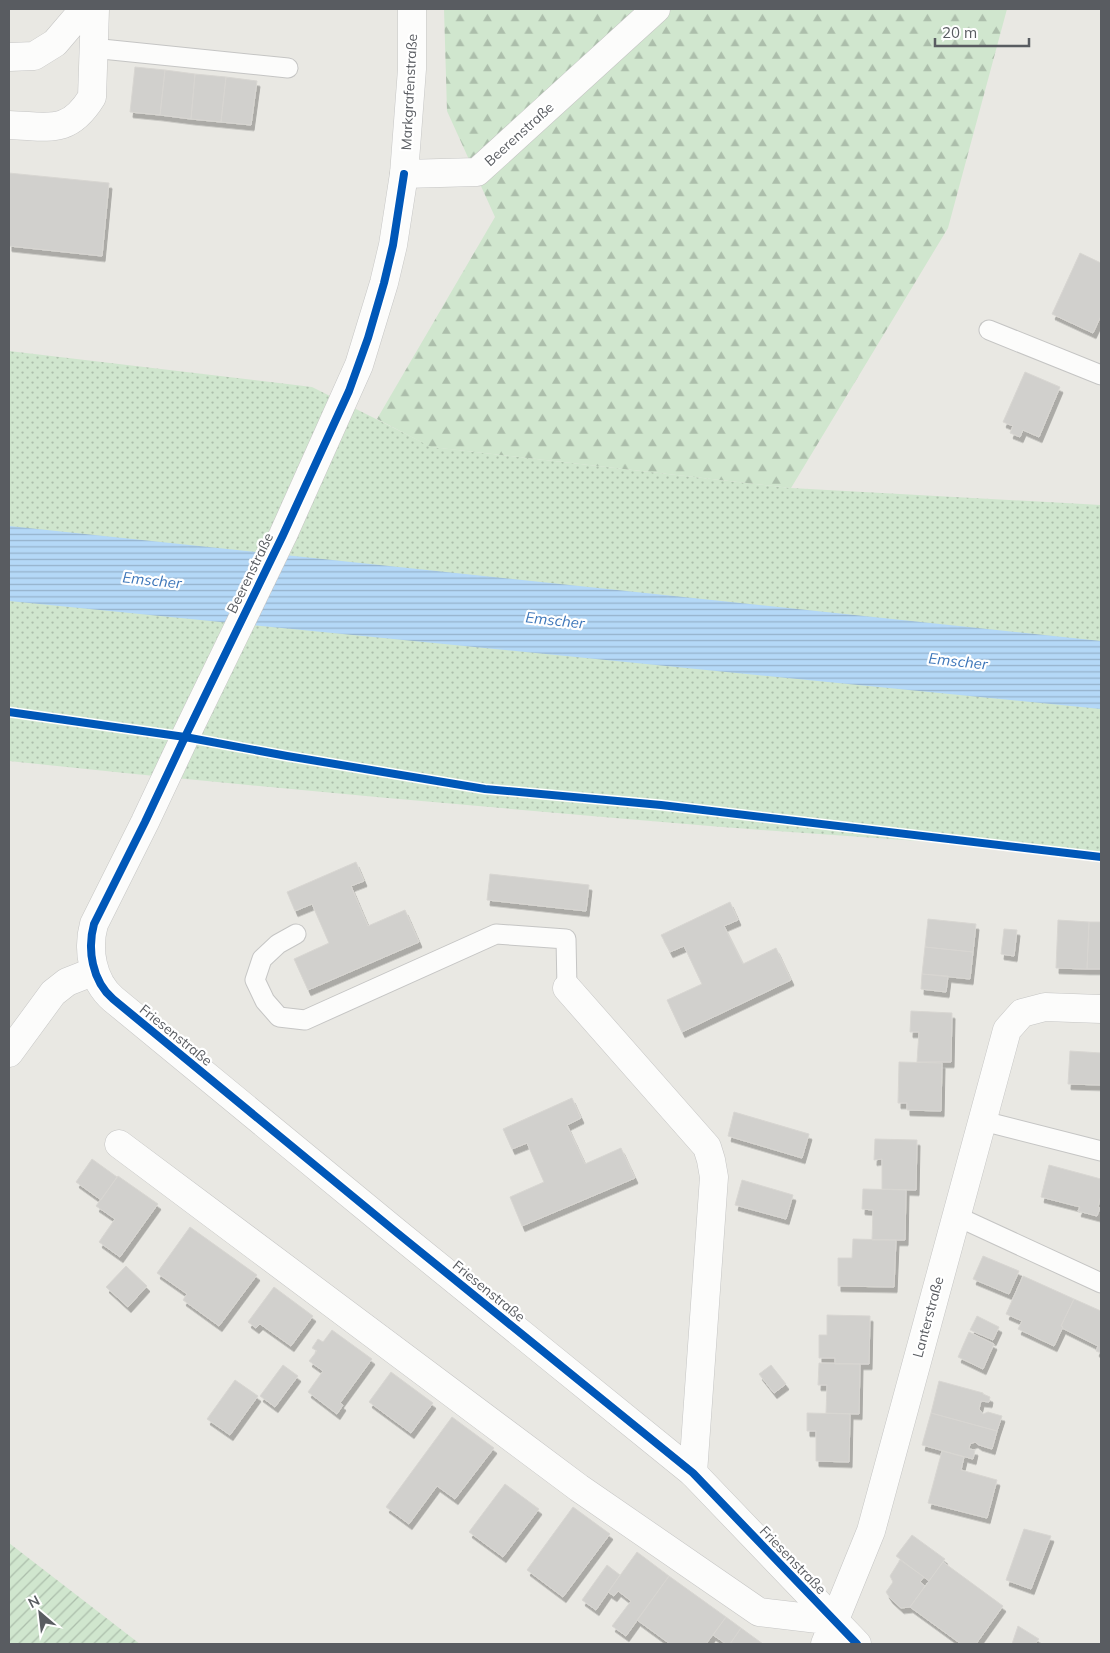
<svg xmlns="http://www.w3.org/2000/svg" width="1110" height="1653" viewBox="0 0 1110 1653" font-family="Mulish,sans-serif">
<style>
.grass{fill:url(#grass-dots)}
.forest{fill:url(#forest-firs)}
.garden{fill:url(#garden-furrows)}
.water{fill:url(#water-rules)}
.building{fill:#d1d0cd;stroke:#d8d6d2;filter:url(#shadow)}
.lines{fill:none;stroke-linecap:round;stroke-linejoin:round}
.lane-casing{stroke:#c5c5c4;stroke-width:21}
.street-casing{stroke:#c5c5c4;stroke-width:29}
.secondary-casing{stroke:#c6c6c5;stroke-width:29}
.lane{stroke:#fcfcfb;stroke-width:19}
.street{stroke:#fcfcfb;stroke-width:28}
.secondary{stroke:#fcfcfb;stroke-width:28}
.cycleway-casing{stroke:#fff;stroke-width:11}
.cycleway{stroke:#0057b8;stroke-width:8}
.labels{text-anchor:middle;dominant-baseline:central;stroke-width:4.5;stroke-linejoin:round;paint-order:stroke}
.street-label{font-size:14px;fill:#595c61;stroke:#fff}
.water-label{font-size:15px;font-style:italic;fill:#3d76b9;stroke:#fff}
</style>
<defs>
<pattern id="grass-dots" width="8" height="8" patternUnits="userSpaceOnUse" patternTransform="scale(1.25)"><rect width="8" height="8" fill="#d0e6ce"/><path d="M2 2h.1M6 6h.1" fill="none" stroke="#acbeab" stroke-width="1.8" stroke-linecap="round"/></pattern>
<pattern id="forest-firs" width="22" height="20" patternUnits="userSpaceOnUse" patternTransform="scale(1.25)"><rect width="22" height="20" fill="#d0e6ce"/><path d="M5 1l3.5 6h-7zM16 11l3.5 6h-7z" fill="#acbeab"/></pattern>
<pattern id="garden-furrows" width="10" height="10" patternUnits="userSpaceOnUse" patternTransform="scale(1.25)"><rect width="10" height="10" fill="#d0e6ce"/><path d="M-1 1l2-2M0 10L10 0M9 11l2-2" fill="none" stroke="#acbeab"/></pattern>
<pattern id="water-rules" width="6" height="5" patternUnits="userSpaceOnUse" patternTransform="scale(1.25)"><rect width="6" height="5" fill="#b4d8f7"/><path d="M0 2.5h6" fill="none" stroke="#95b2cb"/></pattern>
<filter id="shadow"><feDropShadow dx="3" dy="5.5" stdDeviation="0" flood-color="#0004"/></filter>
</defs>
<rect width="100%" height="100%" fill="#e9e8e3"/>
<path class="grass" d="M9,351L312,387L432,447L791,488L1101,505V860C976,842 849,837 722,827C484,807 246,786 9,761Z"/>
<path class="forest" d="M444,9H1007L948,228L791,488L431,447L377,419L495,217L447,111Z"/>
<path class="garden" d="M9,1543L140,1644H9Z"/>
<path class="water" d="M9,526L1101,641V709L9,601Z"/>
<path class="building" d="M135,67L165,70L160,115L130,112Z
M165,70L195,74L191,119L160,115Z
M195,74L226,77L221,122L191,119Z
M226,77L257,81L251,125L221,122Z
M9,173L109,183L102,256L9,246Z
M1080,253L1101,263V316L1093,333L1052,314Z
M1025,372L1060,387L1039,437L1023,430L1020,437L1010,433L1013,426L1003,422Z
M356,862L364,881L351,886L368,926L405,910L419,942L308,990L294,959L329,943L312,904L295,911L287,892Z
M490,874L589,885L586,911L487,900Z
M730,902L738,920L724,926L743,964L776,948L791,980L682,1032L667,1000L702,984L684,946L670,952L661,935Z
M928,919L976,924L973,952L925,947Z
M1058,920L1089,922L1087,969L1056,968Z
M1089,922H1101V969H1087Z
M1004,929L1017,930L1014,956L1001,954Z
M925,947L973,952L970,979L922,974Z
M922,974L948,976L946,992L921,989Z
M911,1011L952,1013L951,1062H917L919,1032H910Z
M1070,1051L1101,1053V1085L1068,1084Z
M899,1062L942,1063L941,1111L907,1110V1103H898Z
M572,1098L581,1118L567,1125L585,1164L621,1148L635,1178L522,1226L510,1197L544,1182L527,1143L512,1149L503,1129Z
M734,1112L809,1134L802,1158L728,1136Z
M875,1139L917,1140L916,1190L882,1189V1159L874,1160Z
M92,1159L117,1177L101,1200L76,1182Z
M1049,1165L1101,1179V1195L1098,1207L1100,1208L1097,1216L1078,1211L1080,1207L1041,1197Z
M118,1176L158,1204L120,1257L99,1242L115,1219L96,1206Z
M742,1180L793,1195L786,1219L735,1205Z
M863,1189L906,1190L905,1240H872L873,1210L862,1209Z
M190,1227L257,1275L219,1326L183,1300L187,1294L157,1273Z
M853,1239L896,1240L894,1287L838,1286V1258H852Z
M983,1256L1019,1271L1009,1294L973,1279Z
M126,1266L147,1286L128,1307L106,1287Z
M1023,1276L1074,1299L1061,1326L1063,1327L1054,1346L1018,1329L1022,1321L1006,1314Z
M274,1287L313,1316L291,1346L260,1324L256,1328L248,1322Z
M1074,1299L1101,1311V1353L1096,1351L1098,1346L1062,1328L1063,1327L1061,1326Z
M827,1315L870,1316L869,1364H835V1358H819V1335H827Z
M977,1316L999,1327L993,1340L970,1330Z
M332,1330L372,1359L340,1403L343,1405L337,1414L308,1392L323,1371L309,1361L317,1351L312,1348L318,1339L323,1342Z
M969,1332L994,1344L983,1369L958,1357Z
M819,1363L860,1364L859,1414L826,1413L827,1385H818Z
M283,1365L298,1376L275,1407L260,1396Z
M771,1365L786,1384L774,1393L759,1374Z
M391,1372L433,1403L411,1433L369,1402Z
M235,1380L258,1396L230,1435L207,1419Z
M939,1381L983,1393V1394L990,1397L989,1402L981,1401L979,1409L983,1414L988,1412L1002,1416L997,1431L931,1413Z
M807,1413L850,1414L849,1462L816,1461V1431H807Z
M931,1413L997,1431L992,1449L979,1445L975,1442L970,1444L969,1449L975,1450L973,1459L922,1445Z
M452,1417L494,1448L455,1499L437,1486L409,1524L386,1507Z
M942,1451L964,1457L961,1470L997,1480L987,1518L928,1503Z
M505,1484L539,1509L503,1557L469,1532Z
M573,1507L610,1534L563,1597L527,1570Z
M1024,1529L1051,1536L1031,1589L1006,1580Z
M912,1535L945,1559L929,1581L896,1556Z
M637,1552L669,1576L626,1636L612,1626L631,1601L618,1591L614,1596L608,1592Z
M900,1560L924,1577L920,1582L925,1586L910,1607L901,1608L890,1598L886,1592L893,1582L890,1576Z
M943,1562L1003,1606L976,1644H961L910,1607Z
M607,1565L620,1575L596,1610L582,1600Z
M669,1576L726,1617L706,1644H670L637,1620Z
M726,1617L741,1628L730,1644H726L713,1635Z
M1018,1626L1039,1639L1035,1644H1012Z
M741,1628L763,1644H730Z"/>
<g class="lines">
<defs>
<path id="lane" d="M92,48L288,68
M989,330L1101,375
M296,934L278,944L262,959L255,980L265,1001L279,1017L305,1020L496,934L566,939L567,988
M983,1121L1101,1151
M956,1216L1101,1283"/>
<path id="street" d="M9,57L34,56L55,43L84,9
M9,125C48,126 68,136 92,97L95,9
M404,174L477,172L656,9
M567,988L707,1147L711,1160L714,1177L693,1473
M119,1144L579,1488L759,1612L835,1621
M825,1644L871,1531L1007,1030L1022,1013L1045,1007L1101,1009"/>
<path id="secondary" d="M412,9V69L404,174L393,245L384,283L359,365L283,535L185,737L145,822L94,924C87,949 92,981 113,999L396,1232L693,1473L857,1644
M9,1053L53,993L67,982L95,971"/>
</defs>
<use href="#lane" class="lane-casing"/>
<use href="#street" class="street-casing"/>
<use href="#secondary" class="secondary-casing"/>
<use href="#lane" class="lane"/>
<use href="#street" class="street"/>
<use href="#secondary" class="secondary"/>
<defs>
<path id="cycleway" d="M404,174L393,245L384,283L368,338L349,391L283,535L185,737L145,822L94,924C87,949 92,981 113,999L396,1232L693,1473L857,1644
M9,712L185,737L287,756L485,789L661,805L1101,857"/>
</defs>
<use href="#cycleway" class="cycleway-casing"/>
<use href="#cycleway" class="cycleway"/>
</g>
<g class="labels">
<g class="street-label">
<text transform="translate(409 92) rotate(-87)">Markgrafenstraße</text>
<text transform="translate(519 134) rotate(-42)">Beerenstraße</text>
<text transform="translate(250 573) rotate(-64)">Beerenstraße</text>
<text transform="translate(176 1035) rotate(39)">Friesenstraße</text>
<text transform="translate(489 1291) rotate(39)">Friesenstraße</text>
<text transform="translate(928 1317) rotate(-75)">Lanterstraße</text>
<text transform="translate(793 1560) rotate(46)">Friesenstraße</text>
</g>
<g class="water-label">
<text transform="translate(152 580) rotate(6)">Emscher</text>
<text transform="translate(555 620) rotate(6)">Emscher</text>
<text transform="translate(958 661) rotate(6)">Emscher</text>
</g>
</g>
<rect width="1110" height="1653" fill="none" stroke="#595c61" stroke-width="20"/>
<g transform="translate(40 1613) rotate(332)" stroke="#ffffff" stroke-width="4" paint-order="stroke">
<path d="M0-4L9 19L0 12L-9 19Z" fill="#595c61"/>
<text y="-8" font-size="14" font-weight="bold" text-anchor="middle" fill="#595c61">N</text>
</g>
<path d="M935 38v8h94v-8" fill="none" stroke="#595c61" stroke-width="2.5"/>
<text x="942" y="38" font-size="15" fill="#595c61" stroke="#ffffff" stroke-width="4" paint-order="stroke">20 m</text>
</svg>
